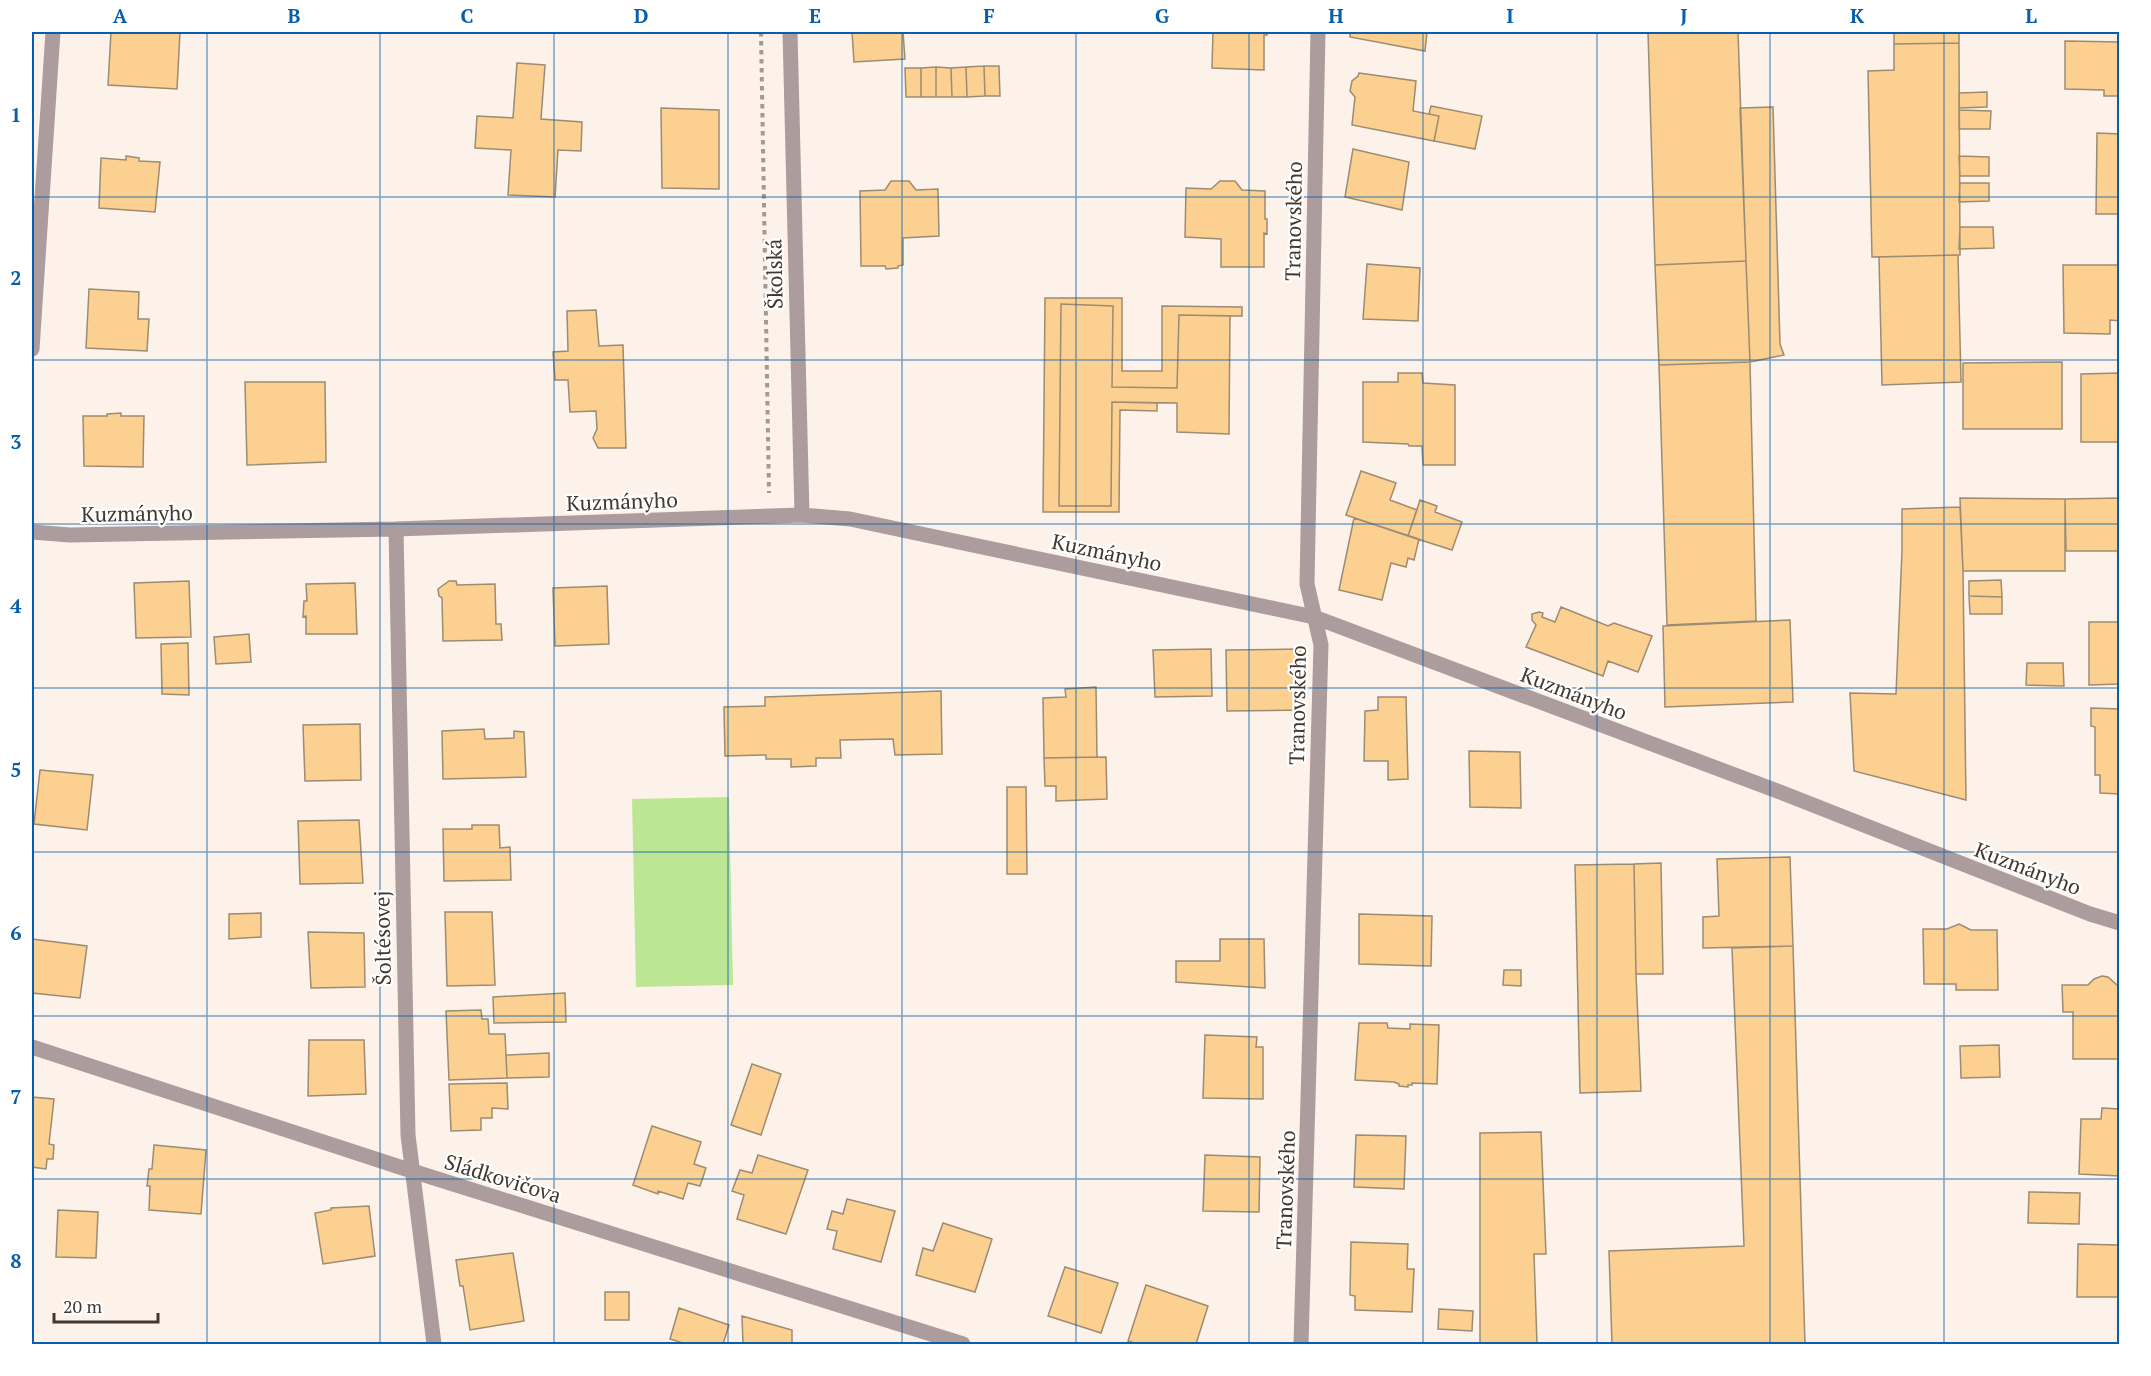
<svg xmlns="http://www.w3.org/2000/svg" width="2151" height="1376" viewBox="0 0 2151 1376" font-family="'PT Serif',serif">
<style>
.green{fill:#bce694}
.building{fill:#fbd091;stroke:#9d8b72;stroke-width:1.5}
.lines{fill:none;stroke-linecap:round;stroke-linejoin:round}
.path{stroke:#a59a91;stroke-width:4;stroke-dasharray:4.5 4.5;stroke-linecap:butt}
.street{stroke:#ac9c9d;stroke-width:15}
.grid{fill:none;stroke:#085eac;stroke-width:1.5;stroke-opacity:0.55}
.labels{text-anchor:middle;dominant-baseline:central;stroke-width:4.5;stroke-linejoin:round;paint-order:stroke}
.street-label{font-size:21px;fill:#42382f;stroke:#fff}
.neatline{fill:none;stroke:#085eac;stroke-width:2}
.grid-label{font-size:20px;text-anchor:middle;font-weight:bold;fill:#085eac}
</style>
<rect width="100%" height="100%" fill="#fdf2e9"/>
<path class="green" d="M729,797L733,985L636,987L632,799Z"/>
<path class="building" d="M111,32H180L177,89L108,85Z
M852,32H903L905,59L854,62Z
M1213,32H1267V35H1264V70L1212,68Z
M1350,32H1427L1425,51L1350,37Z
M1648,32H1738L1746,261L1655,265Z
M1894,32H1959V43L1894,44Z
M2065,41L2120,42V96H2104V90L2065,89Z
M1959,43L1960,255L1872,257L1868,71L1894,70V44Z
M517,63L545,65L541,119L582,122L581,151L558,150L555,197L508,195L511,150L475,148L477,116L513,118Z
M984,66L985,96L967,97L966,67Z
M984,66H999L1000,96H985Z
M936,67L951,68L952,97H936Z
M936,67V97H921V68Z
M966,67L967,97H952L951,68Z
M905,68H921V97H906Z
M1359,73L1416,81L1413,111L1439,116L1434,141L1352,125L1355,97L1350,91L1352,81L1358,76Z
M1987,92V107L1959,108V93Z
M1431,106L1482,116L1475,149L1434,141L1439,116L1429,114Z
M1773,107L1780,344L1784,355L1750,362L1740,108Z
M661,108L719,110V189L662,188Z
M1959,110L1991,111L1990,129H1959Z
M2097,133L2120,134V214H2096Z
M1353,149L1409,162L1402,210L1345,197Z
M126,156L139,158V161L160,162L155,212L99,208L101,158L126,160Z
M1959,156L1989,157V176H1960Z
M891,181H909L916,190L938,189L939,236L903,238V265L898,266V268L886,269L885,266H861L860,191L885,190Z
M1220,181H1235L1242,190L1265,191V219H1267V234L1264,233V267H1221V239L1185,237L1186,188L1211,189Z
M1960,183H1989V201L1959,202Z
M1960,227H1993L1994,248L1959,249Z
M1958,255L1961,382L1882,385L1879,257Z
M1746,261L1750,362L1659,365L1655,265Z
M1367,264L1420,268L1418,321L1363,319Z
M2063,265H2120V321L2110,320V334L2064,333Z
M89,289L139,292L138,319H149L147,351L86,348Z
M1045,298H1122V371H1162V306L1242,307V316L1179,315L1177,388L1112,387L1113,306L1061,304L1059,506H1111L1112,402L1157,403V411L1120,410L1119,512H1043Z
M1061,304L1113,306L1112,387L1177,388L1179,315L1230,316L1229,434L1177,432V403L1112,402L1111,506H1059Z
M596,310L599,346L623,345L626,448H598L593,438L597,429L596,411L570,412L568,380H555L553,352L568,351L567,311Z
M1750,362L1756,621L1667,625L1659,365Z
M2062,362V429H1963V363Z
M1398,373H1422L1423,383L1455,385V465H1423L1422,446H1409L1408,444L1363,442V382H1398Z
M2120,373V442H2081V374Z
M245,382H325L326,462L247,465Z
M121,413V416H144L143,467L84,466L83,416H107V414Z
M1361,471L1396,483L1390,500L1417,510L1408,536L1346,515Z
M1960,498L2065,499V571H1963Z
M2120,498V551H2066L2065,499Z
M1420,500L1437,506L1435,512L1462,522L1452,550L1408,536Z
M1960,507L1963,571L1966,800L1854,771L1850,693L1896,694L1902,551V509Z
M1354,518L1419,539L1414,560L1408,558L1406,567L1391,563L1382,600L1339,590Z
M2001,580L2002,597L1969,596V581Z
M189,581L191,637L136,638L134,583Z
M449,581H456L457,585L495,584L496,624H501L502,640L443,641L442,598L439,596L438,589Z
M355,583L357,634H306V616L303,617L304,601H307L306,584Z
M607,586L609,644L555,646L553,588Z
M1969,596L2002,597V614H1970Z
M1561,607L1608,626L1614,623L1652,636L1638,672L1608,661L1603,676L1526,647L1536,625L1532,620V614L1539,612L1543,613L1542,617L1555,622Z
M1790,620L1793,702L1665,707L1663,626Z
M2089,622H2120V684L2089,685Z
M249,634L251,662L216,664L214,637Z
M188,643L189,695L162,694L161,644Z
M1211,649L1212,696L1155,697L1153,650Z
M1300,649L1302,710L1227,711L1226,650Z
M2027,663H2063L2064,686L2026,685Z
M1096,687L1097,757L1044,758L1043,698L1066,697L1065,689Z
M941,691L942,754L895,755L893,739L840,740L841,758H816V766L791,767V759H766V755L725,756L724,707L765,706V697Z
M1378,697H1406L1408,779L1388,780V761H1364L1365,711L1378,710Z
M2091,708L2120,709V794L2100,793V775H2095V727L2091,726Z
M360,724L361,780L305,781L303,725Z
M484,729L485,739L514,738V731L524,732L526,777L443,779L442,731Z
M1469,751L1520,752L1521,808L1470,807Z
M1106,757L1107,799L1056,801V786H1045L1044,758Z
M40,770L93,775L87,830L34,824Z
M1007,787H1026L1027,874H1007Z
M359,820L363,883L300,884L298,821Z
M472,825H499L500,848L510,847L511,880L444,881L443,829H472Z
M1790,857L1793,946L1703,948V917L1719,916L1717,859Z
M1661,863L1663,974H1636L1634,864Z
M1634,864L1636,974L1641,1091L1580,1093L1575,865Z
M445,912H492L495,985L447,986Z
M261,913V937L229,939V914Z
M1359,914L1432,916L1431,966L1359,964Z
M1959,924L1971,930H1997L1998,990H1956V984H1924L1923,929H1947Z
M308,932L364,933L365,987L311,988Z
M32,939L87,946L80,998L32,993Z
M1220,939H1264L1265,988L1176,982V961H1220Z
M1793,946L1805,1344H1612L1609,1251L1744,1246L1732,948Z
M1504,970H1521V986L1503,985Z
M2102,976L2108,977L2117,985H2120V1059H2073V1012H2063L2062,985H2088L2094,979Z
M565,993L566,1022L494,1023L493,997Z
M481,1010L482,1019H488L489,1034H505L507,1078L449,1080L446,1011Z
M1359,1023H1387L1388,1028L1410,1029V1024L1439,1025L1437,1084L1412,1083V1085H1408V1087L1399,1086V1084L1394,1082L1355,1080Z
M1205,1035L1257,1037L1256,1047H1263V1099L1203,1098Z
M309,1040H364L366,1094L308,1096Z
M1999,1045L2000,1077L1961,1078L1960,1046Z
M549,1053V1077L507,1078L506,1055Z
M752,1064L781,1074L761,1135L731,1125Z
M507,1083L508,1109L492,1108V1118H481V1130L451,1131L449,1084Z
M32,1097L54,1099L49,1144L54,1145L53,1159H47L46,1169L32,1167Z
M2102,1108L2120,1109V1176L2079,1174L2081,1119H2101Z
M652,1126L701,1142L694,1164L706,1168L700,1186L688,1183L683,1199L658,1191V1194L633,1185Z
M1541,1132L1546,1254H1534L1537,1344H1480V1133Z
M1356,1135L1406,1136L1404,1189L1354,1187Z
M154,1145L206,1150L201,1214L149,1210L150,1186H147L149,1169H152Z
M758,1155L808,1170L786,1234L737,1219L744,1195L732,1191L740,1170L752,1173Z
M1205,1155L1260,1157L1259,1212L1203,1211Z
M2029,1192L2080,1193L2079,1224L2028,1223Z
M847,1199L895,1211L881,1262L833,1249L837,1231L827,1229L832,1211L843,1214Z
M369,1206L375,1256L323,1264L315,1213L331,1210V1208Z
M58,1210L98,1212L96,1258L56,1257Z
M943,1223L992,1239L975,1292L916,1275L923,1248L933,1251Z
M1351,1242L1408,1244L1407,1269H1414L1412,1312L1355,1310V1296L1350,1295Z
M2078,1244L2118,1245L2120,1297H2077Z
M513,1253L524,1321L470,1330L463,1286H460L456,1260Z
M1065,1267L1118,1283L1101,1333L1048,1316Z
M1146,1285L1208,1306L1196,1344H1138L1128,1341Z
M605,1292H629V1320H605Z
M679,1308L729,1325L723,1344H682L683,1343L670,1339Z
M1439,1309L1473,1311L1472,1331L1438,1329Z
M742,1316L792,1330V1344H743Z"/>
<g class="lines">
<path class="path" d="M761,32L769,493"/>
<path class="street" d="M790,32L802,515
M32,349L53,32
M396,529L408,1135L434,1344
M32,532L70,535L396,529L802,515L850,519L1314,617L1780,792L2090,914L2120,923
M32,1047L412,1171L963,1344
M1301,1344L1321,645L1307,584L1318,32"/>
</g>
<path class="grid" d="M207,32V1344M380,32V1344M554,32V1344M728,32V1344M902,32V1344M1076,32V1344M1249,32V1344M1423,32V1344M1597,32V1344M1770,32V1344M1944,32V1344M32,197H2120M32,360H2120M32,524H2120M32,688H2120M32,852H2120M32,1016H2120M32,1179H2120"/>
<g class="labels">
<g class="street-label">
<text transform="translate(1293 221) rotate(-89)">Tranovského</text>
<text transform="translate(774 274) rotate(-91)">Školská</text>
<text transform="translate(622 501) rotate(-2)">Kuzmányho</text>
<text transform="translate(137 513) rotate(-1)">Kuzmányho</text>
<text transform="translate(1107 552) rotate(12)">Kuzmányho</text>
<text transform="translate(1574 693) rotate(21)">Kuzmányho</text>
<text transform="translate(1297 705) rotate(-89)">Tranovského</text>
<text transform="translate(2028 868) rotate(21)">Kuzmányho</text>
<text transform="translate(382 938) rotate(-91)">Šoltésovej</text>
<text transform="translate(503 1178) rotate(17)">Sládkovičova</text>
<text transform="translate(1285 1190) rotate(-88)">Tranovského</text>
</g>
</g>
<rect width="2151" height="1376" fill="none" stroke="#ffffff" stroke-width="66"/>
<path d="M54 1313v9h104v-9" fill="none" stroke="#42382f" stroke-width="3"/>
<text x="63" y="1313" font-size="18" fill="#42382f" stroke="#ffffff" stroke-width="4.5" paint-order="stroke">20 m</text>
<rect x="33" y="33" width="2085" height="1310" class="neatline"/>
<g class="grid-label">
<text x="120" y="23">A</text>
<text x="294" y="23">B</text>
<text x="467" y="23">C</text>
<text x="641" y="23">D</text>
<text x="815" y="23">E</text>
<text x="989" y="23">F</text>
<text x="1162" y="23">G</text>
<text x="1336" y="23">H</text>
<text x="1510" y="23">I</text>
<text x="1684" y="23">J</text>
<text x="1857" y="23">K</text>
<text x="2031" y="23">L</text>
<text x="16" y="122">1</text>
<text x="16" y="285">2</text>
<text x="16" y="449">3</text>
<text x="16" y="613">4</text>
<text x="16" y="777">5</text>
<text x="16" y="940">6</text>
<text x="16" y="1104">7</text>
<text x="16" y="1268">8</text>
</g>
</svg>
